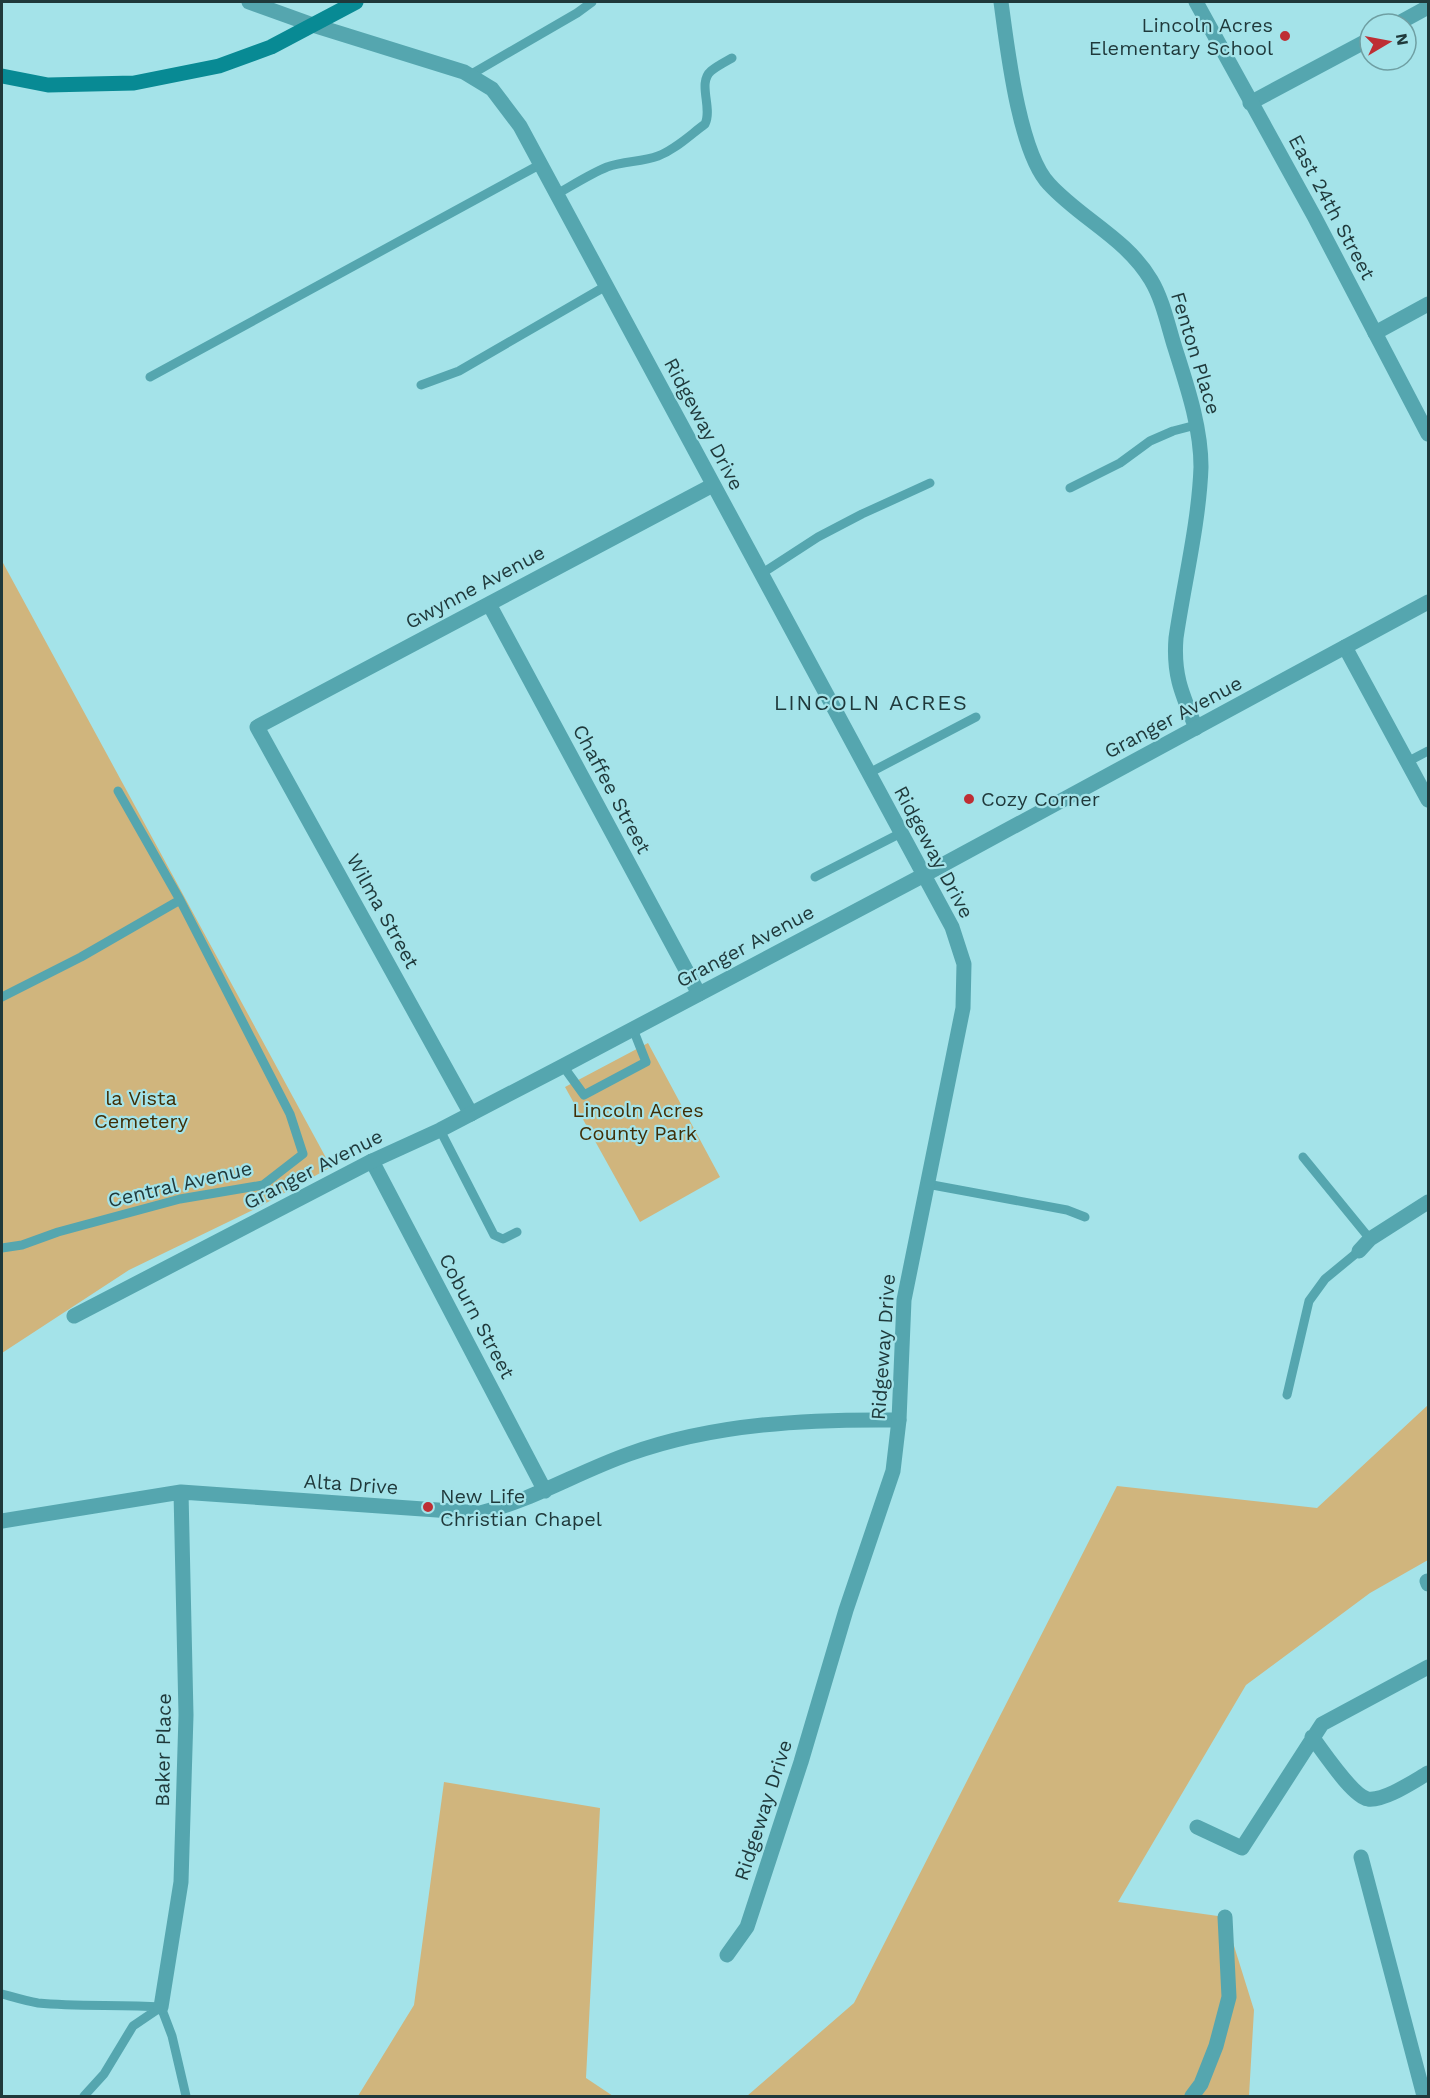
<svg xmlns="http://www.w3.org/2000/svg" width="1430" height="2098" viewBox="0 0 1430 2098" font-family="'Work Sans',sans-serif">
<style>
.green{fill:#d0b57d}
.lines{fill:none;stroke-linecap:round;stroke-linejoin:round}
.service{stroke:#55a6af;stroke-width:9}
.minor{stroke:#55a6af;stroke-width:15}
.tertiary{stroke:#55a6af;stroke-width:15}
.secondary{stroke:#088a94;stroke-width:15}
.poi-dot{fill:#be2e34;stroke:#a4e3e9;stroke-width:2}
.labels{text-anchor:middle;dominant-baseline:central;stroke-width:4.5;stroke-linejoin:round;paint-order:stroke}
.poi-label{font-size:20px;fill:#1f393b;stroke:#a4e3e9;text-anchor:start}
.street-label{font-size:20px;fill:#1f393b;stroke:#a4e3e9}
.park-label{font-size:20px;fill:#402e06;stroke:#a4e3e9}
.quarter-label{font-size:22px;letter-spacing:1.5px;fill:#1f393b;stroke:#a4e3e9}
</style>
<rect width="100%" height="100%" fill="#a4e3e9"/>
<path class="green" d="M2,561L331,1167L259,1207L129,1270L2,1353Z
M648,1043L720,1177L640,1222L565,1087Z
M1428,1405V1560L1370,1593L1246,1685L1118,1902L1225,1917L1254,2010L1249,2096H747L854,2003L1117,1486L1317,1508Z
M444,1782L600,1808L586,2078L613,2096H358L414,2005Z"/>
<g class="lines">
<path class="service" d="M470,75L577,13L592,2
M557,194C573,185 590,174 607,167C624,161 642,162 658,156C676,149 690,135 705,124C713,108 697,83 711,71C717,66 725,62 732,58
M150,377L541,164
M421,385L459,371L606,286
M1070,488L1120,463L1150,441L1173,431L1196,425
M761,574L818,537L862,514L930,483
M1407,762L1428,751
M869,773L976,717
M815,877L901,833
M2,997L81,957L180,900
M563,1066L584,1095L646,1062L633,1029
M440,1130L494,1235L503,1239L517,1232
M1303,1157L1370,1239
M927,1184L1067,1210L1085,1217
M2,1248L22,1245L58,1232L180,1199L263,1185L303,1154L290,1114L180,900L118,791
M1287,1395L1309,1301L1325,1279L1359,1251
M2,1994C13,1997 26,2001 38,2003C79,2007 120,2004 161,2007
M161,2007L172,2036L186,2096
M84,2096L104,2074L133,2026L161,2007"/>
<path class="minor" d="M249,2L313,25
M1001,2C1007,46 1019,153 1049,184C1081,219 1126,238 1151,280C1163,300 1168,326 1175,348C1187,386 1201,427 1201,467C1199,523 1184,583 1176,638C1173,675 1182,694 1196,728
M1397,24L1428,7
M1250,103L1370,39
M1375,333L1428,304
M489,604L699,994
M1345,647L1428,800
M471,1114L257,727L713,485
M372,1161L545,1491
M1359,1251L1370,1239L1428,1202
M2,1521L181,1492L480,1513C533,1500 578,1472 629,1454C715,1423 809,1419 899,1420
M1427,1581L1428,1584
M1312,1737C1323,1751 1352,1796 1368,1799C1385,1801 1414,1781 1428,1773
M1197,1827L1242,1848L1322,1724L1428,1667
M1361,1857L1424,2096
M161,2007L181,1882L186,1715L181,1492
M1192,2096L1201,2084L1216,2046L1229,1997L1225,1917"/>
<path class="tertiary" d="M1196,2L1314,216L1428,434
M313,25L464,72L492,89L520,126L952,927L964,964L963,1008L904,1300L899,1420L893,1471L846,1610L801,1762L747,1927L727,1955
M74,1316L372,1161L440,1130L563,1066L924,875L1428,602"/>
<path class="secondary" d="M2,76L48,85L134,83L219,66L271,47L356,2"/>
</g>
<g class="poi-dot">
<circle cx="1285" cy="36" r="6"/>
<circle cx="969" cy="799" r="6"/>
<circle cx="428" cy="1507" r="6"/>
</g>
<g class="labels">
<g class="poi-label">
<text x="1273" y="25" text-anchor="end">Lincoln Acres<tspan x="1273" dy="23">Elementary School</tspan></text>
<text x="981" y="799">Cozy Corner</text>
<text x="440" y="1496">New Life<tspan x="440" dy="23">Christian Chapel</tspan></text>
</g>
<g class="street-label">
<text transform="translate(1332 207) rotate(62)">East 24th Street</text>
<text transform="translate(1196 353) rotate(73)">Fenton Place</text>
<text transform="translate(704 424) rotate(62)">Ridgeway Drive</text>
<text transform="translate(475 587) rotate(-28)">Gwynne Avenue</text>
<text transform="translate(1173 717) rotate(-28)">Granger Avenue</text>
<text transform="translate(612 789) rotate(62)">Chaffee Street</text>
<text transform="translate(934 852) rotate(62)">Ridgeway Drive</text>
<text transform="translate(383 911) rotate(61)">Wilma Street</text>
<text transform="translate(745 946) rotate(-28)">Granger Avenue</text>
<text transform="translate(313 1169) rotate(-27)">Granger Avenue</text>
<text transform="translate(180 1184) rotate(-13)">Central Avenue</text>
<text transform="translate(477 1316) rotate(62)">Coburn Street</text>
<text transform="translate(883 1347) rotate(-86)">Ridgeway Drive</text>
<text transform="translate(351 1484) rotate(4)">Alta Drive</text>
<text transform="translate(163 1750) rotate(-89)">Baker Place</text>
<text transform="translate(763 1810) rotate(-72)">Ridgeway Drive</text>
</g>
<g class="park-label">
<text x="141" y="1098">la Vista<tspan x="141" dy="23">Cemetery</tspan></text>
<text x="638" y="1110">Lincoln Acres<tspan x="638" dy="23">County Park</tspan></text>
</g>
<g class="quarter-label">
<text x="871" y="702">LINCOLN ACRES</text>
</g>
</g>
<rect width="1430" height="2098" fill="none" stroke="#1f393b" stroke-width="6"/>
<g transform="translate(1388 42) rotate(80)"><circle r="28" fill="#a4e3e9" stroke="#6f9fa3" stroke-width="1.5"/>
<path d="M0-4.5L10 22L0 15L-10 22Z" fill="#be2e34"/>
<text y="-9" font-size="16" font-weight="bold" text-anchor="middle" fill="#1f393b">N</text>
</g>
</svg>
